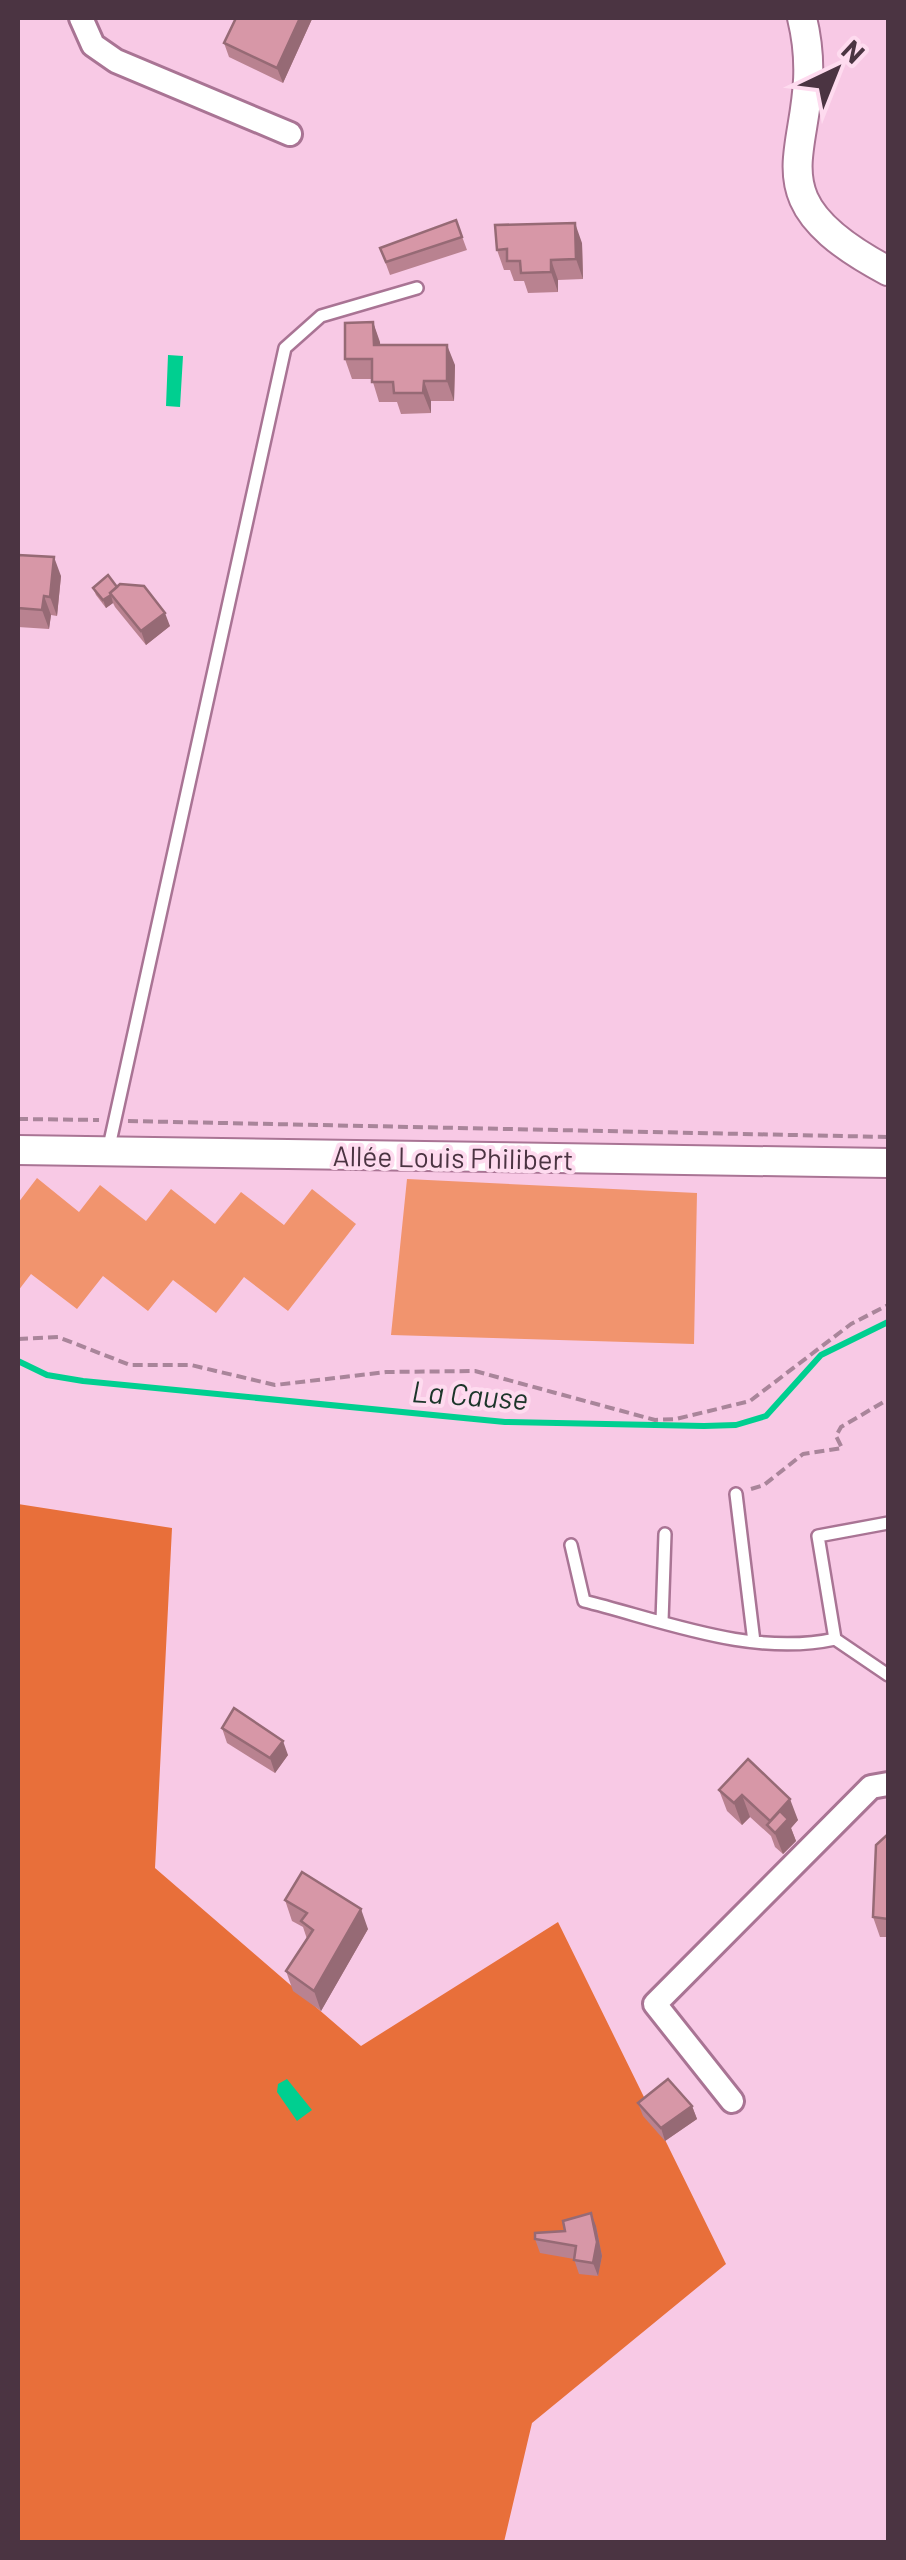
<svg xmlns="http://www.w3.org/2000/svg" width="906" height="2560" viewBox="0 0 906 2560" font-family="Barlow,sans-serif">
<style>
.green{fill:#f1946e}
.forest{fill:#e86f3a}
.water{fill:#00cf90}
.lines{fill:none;stroke-linecap:round;stroke-linejoin:round}
.stream{stroke:#00cf90;stroke-width:6}
.service-casing{stroke:#a97494;stroke-width:16}
.minor-casing{stroke:#a97494;stroke-width:28}
.tertiary-casing{stroke:#a97494;stroke-width:32}
.path{stroke:#a9859a;stroke-width:4;stroke-dasharray:10 5;stroke-linecap:butt}
.service{stroke:#fff;stroke-width:11}
.minor{stroke:#fff;stroke-width:22}
.tertiary{stroke:#fff;stroke-width:28}
.wall{fill:#b98290}
.shaded-wall{fill:#966a75}
.building{fill:#d797a7;stroke:#966a75;stroke-width:2.5}
.labels{text-anchor:middle;dominant-baseline:central;stroke-width:8;stroke-linejoin:round;paint-order:stroke}
.street-label{font-size:28px;fill:#4b3442;stroke:#fedbef}
.water-label{font-size:30px;font-style:italic;fill:#1c362a;stroke:#fedbef}
</style>
<rect width="100%" height="100%" fill="#f8c9e5"/>
<path class="green" d="M37,1178L79,1212L100,1185L146,1221L171,1189L215,1224L241,1192L284,1225L312,1189L356,1224L288,1311L244,1277L216,1313L173,1280L148,1311L103,1276L77,1309L31,1274L18,1291V1203Z
M407,1179L697,1193L694,1344L391,1335Z"/>
<path class="forest" d="M18,1504L172,1528L155,1868L361,2046L558,1922L726,2264L532,2423L504,2542H18Z"/>
<path class="water" d="M168,355L183,356L180,407L166,406Z
M287,2079L312,2110L297,2121L277,2092L278,2084Z"/>
<g class="lines">
<path class="stream" d="M18,1361L47,1375L83,1381L505,1422L704,1426L736,1425L766,1416L821,1355L888,1322"/>
<defs>
<path id="service" d="M108,1151L285,348L321,316L417,288
M736,1494L754,1642
M571,1545L584,1601C664,1621 752,1657 835,1639L888,1675
M662,1621L665,1534
M835,1639L818,1536L888,1523"/>
<path id="minor" d="M81,18L93,45L116,61L290,134
M732,2101L655,2004L871,1787L888,1784"/>
<path id="tertiary" d="M802,18C833,144 731,188 888,271
M18,1150L888,1163"/>
</defs>
<use href="#service" class="service-casing"/>
<use href="#minor" class="minor-casing"/>
<use href="#tertiary" class="tertiary-casing"/>
<path class="path" d="M18,1119L99,1120
M128,1121L888,1137
M18,1339L58,1337L130,1365H191L275,1385L386,1372L475,1371L655,1420L676,1419L750,1401L851,1324L888,1305
M751,1489L764,1485L803,1454L842,1448L836,1436L841,1427L887,1400"/>
<use href="#service" class="service"/>
<use href="#minor" class="minor"/>
<use href="#tertiary" class="tertiary"/>
</g>
<path class="wall" d="M312,19L283,83L229,57L224,43Z
M456,220L467,250L390,275L380,248Z
M582,243L583,279L558,280V292L528,293L524,281H514L510,270H504L497,250Z
M373,322L380,345L455,365L454,401H431V413L401,414L397,402H379L372,379H352L345,359Z
M18,555L61,576L57,616L51,615L49,629L18,627Z
M117,587L170,626L146,645L115,607L113,603L106,608L96,595L93,588Z
M222,1728L288,1755L275,1773L227,1743Z
M748,1759L798,1820L791,1828L796,1841L783,1854L775,1847L771,1836L750,1817L742,1825L727,1811L719,1790Z
M888,1834V1937H880L873,1917Z
M285,1900L368,1929L321,2011L293,1991L286,1971L307,1939L303,1927L292,1921Z
M638,2103L692,2106L697,2119L665,2141L643,2116Z
M596,2226L602,2256L598,2276L579,2274L574,2259L540,2253L535,2239L565,2231Z"/>
<path class="shaded-wall" d="M300,18H311L312,19L283,83L277,68Z
M575,223L582,243L583,279L576,259Z
M551,260L558,280V292L551,272Z
M373,322L380,342L381,366L374,345Z
M447,345L455,365L454,401L447,381Z
M424,381L431,401V413L423,393Z
M54,557L61,576L57,616L50,597Z
M111,595L113,603L106,608L103,600Z
M44,596L51,615L49,629L42,610Z
M165,613L170,626L146,645L141,631Z
M283,1741L288,1755L275,1773L270,1758Z
M742,1795L750,1817L742,1825L734,1803Z
M790,1799L798,1820L791,1828L796,1841L783,1854L770,1821Z
M361,1909L368,1929L321,2011L314,1991Z
M692,2106L697,2119L665,2141L661,2128Z
M591,2213L596,2226L602,2256L598,2276L593,2263Z"/>
<path class="building" d="M236,18H300L277,68L224,43Z
M456,220L462,237L386,262L380,248Z
M575,223L576,259L551,260V272L521,273L520,261H507V249L497,250L495,225Z
M373,322L374,345H447V381H424L423,393H394L393,382H372V359H345V323Z
M18,555L54,557L50,597L44,596L42,610L18,608Z
M108,575L117,587L110,593L111,595L103,600L93,588Z
M120,584L144,586L165,613L141,631L110,593Z
M234,1708L283,1741L270,1758L222,1728Z
M748,1759L790,1799L770,1821L742,1795L734,1803L719,1790Z
M780,1811L788,1819L775,1833L767,1825Z
M888,1834V1919L873,1917L876,1845Z
M302,1872L361,1909L314,1991L286,1971L313,1930L301,1921L307,1913L285,1900Z
M668,2079L692,2106L661,2128L638,2103Z
M591,2213L597,2242L593,2263L574,2260L576,2246L535,2239V2233L565,2231L563,2221Z"/>
<g class="labels">
<g class="street-label">
<text transform="translate(453 1157) rotate(1)">Allée Louis Philibert</text>
</g>
<g class="water-label">
<text transform="translate(470 1394) rotate(4)">La Cause</text>
</g>
</g>
<rect width="906" height="2560" fill="none" stroke="#4b3442" stroke-width="40"/>
<g transform="translate(836 70) rotate(43)" stroke="#fedbef" stroke-width="8" paint-order="stroke">
<path d="M0-8L18 38L0 25L-18 38Z" fill="#4b3442"/>
<text y="-15" font-size="28" font-weight="bold" text-anchor="middle" fill="#4b3442">N</text>
</g>
</svg>
